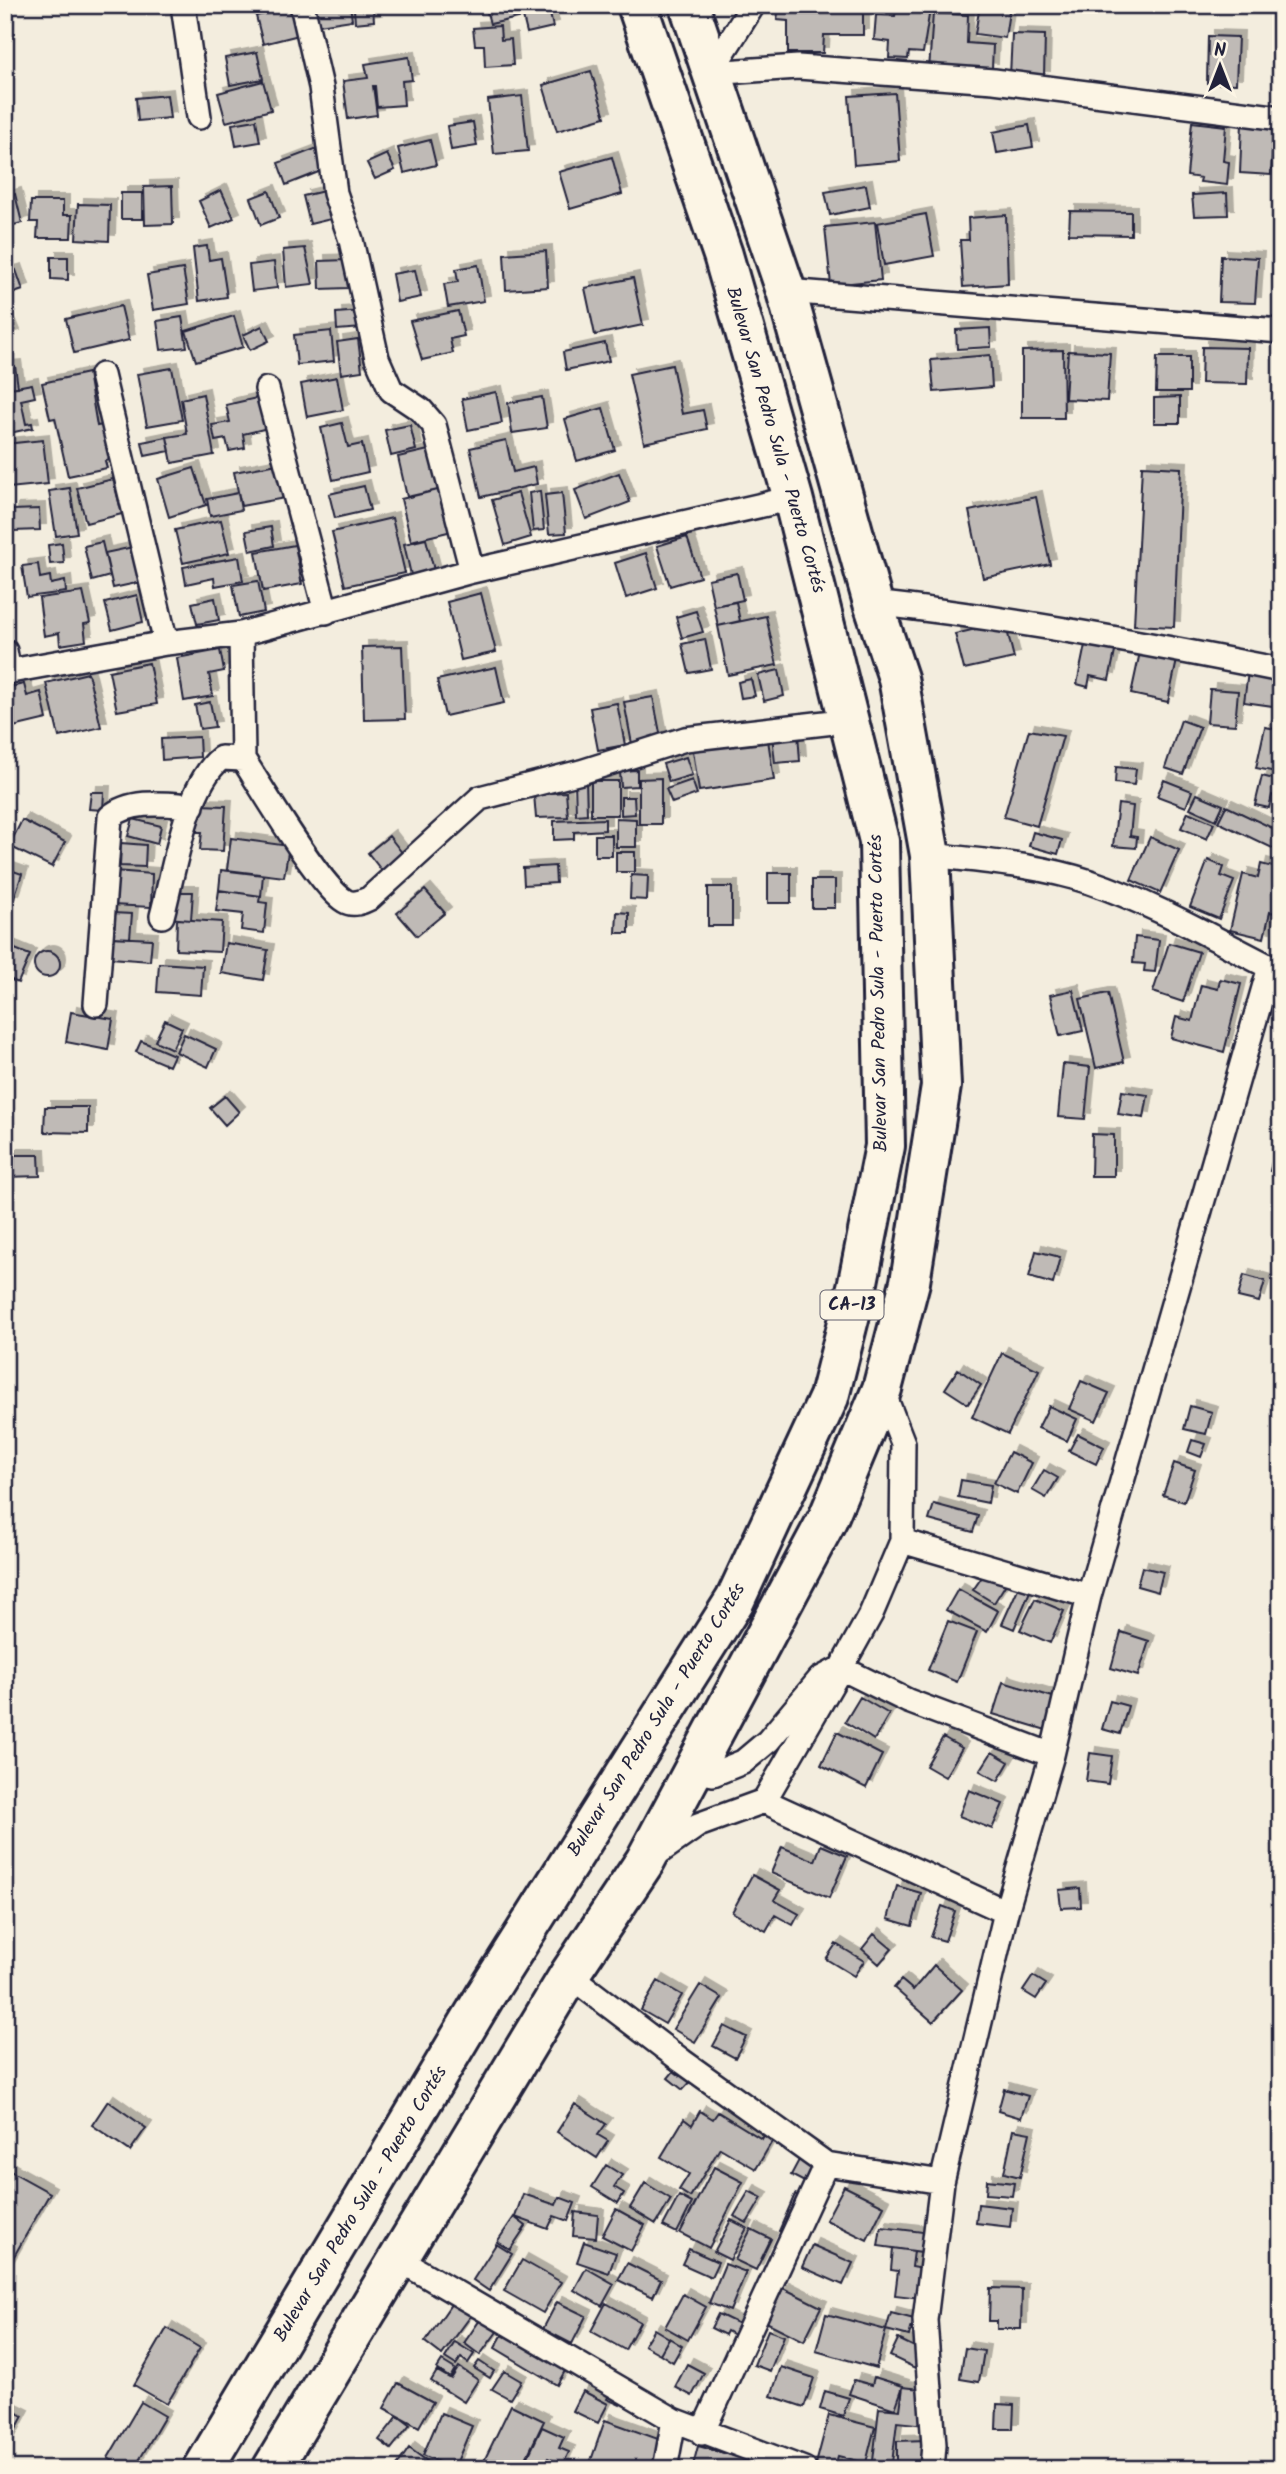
<svg xmlns="http://www.w3.org/2000/svg" width="1286" height="2474" viewBox="0 0 1286 2474" font-family="Kalam,sans-serif">
<style>
.building{fill:#bfbab6;stroke:#22223b;stroke-width:2;filter:url(#shadow)}
.lines{fill:none;stroke-linecap:round;stroke-linejoin:round}
.street-casing{stroke:#22223b;stroke-width:28}
.highway-casing{stroke:#22223b;stroke-width:44}
.street{stroke:#fcf5e5;stroke-width:23}
.highway{stroke:#fcf5e5;stroke-width:38}
.labels{text-anchor:middle;dominant-baseline:central;stroke-width:6;stroke-linejoin:round;paint-order:stroke}
.shield{fill:#fcf5e5;stroke:#63616e;stroke-width:2}
.shield-label{font-size:18px;font-weight:bold;fill:#22223b}
.street-label{font-size:19px;fill:#22223b;stroke:#fcf5e5}
</style>
<defs>
<filter id="shadow"><feDropShadow dx="6" dy="-6" stdDeviation="0" flood-color="#0004"/></filter>
</defs>
<rect width="100%" height="100%" fill="#f3edde"/>
<filter id="ink" filterUnits="userSpaceOnUse"><feTurbulence type="fractalNoise" baseFrequency=".0143" numOctaves="2"/><feDisplacementMap in="SourceGraphic" scale="14" xChannelSelector="R" yChannelSelector="G"/><feConvolveMatrix kernelMatrix="1 2 1 2 8 2 1 2 1" color-interpolation-filters="sRGB"/></filter>
<g filter="url(#ink)">
<path class="building" d="M309,5H350L352,20L312,26Z
M485,5H548L553,27L527,33L523,17L490,24Z
M779,5H870V9H863V35H824L823,53H788V21L777,20Z
M897,5H921L930,9L923,53L909,52L908,59L889,58L890,42L874,40L876,15L895,16Z
M980,5H1010L1005,38L975,34Z
M292,7L299,35L263,44L256,16Z
M373,7L374,21L355,23L354,9Z
M933,13L968,15L967,43L993,45L992,69L964,67V72L929,70Z
M500,26L501,40L511,39L513,65L485,67L484,45H475L473,28Z
M1012,34L1045,35L1044,77L1010,76Z
M1208,36L1238,37L1236,84L1207,83Z
M257,52L263,79L230,85L225,58Z
M409,57L412,80L402,81L404,105L377,107L375,86H373L377,115L348,119L343,81L368,78L365,64Z
M591,71L605,117L557,131L543,85Z
M263,81L271,110L226,122L218,93Z
M895,93L900,161L854,165L849,96Z
M167,95L170,118L138,121L136,98Z
M522,96L528,151L494,154L488,100Z
M256,120L260,142L236,146L232,124Z
M473,122L477,146L451,150L447,126Z
M1192,122L1226,126L1223,161L1229,162L1227,185L1200,182L1201,178L1187,176Z
M1242,122L1274,123L1271,175L1240,173Z
M1029,125L1033,147L997,153L993,132Z
M430,140L436,165L404,173L398,148Z
M315,149L324,170L286,185L278,163Z
M387,154L395,170L375,179L367,163Z
M612,157L622,194L570,209L559,172Z
M866,185L870,207L830,215L825,192Z
M172,186L173,224L145,225L144,187Z
M221,190L234,218L211,228L199,201Z
M328,190L335,218L310,224L303,196Z
M269,191L279,218L261,225L251,198Z
M121,193H142V219H121Z
M1227,193L1228,215L1194,216L1192,195Z
M15,194L22,223L5,227V197Z
M31,201H63V215H72L71,238H37L38,222H30Z
M78,204L110,205L109,241L76,239Z
M1070,211L1131,212V235L1069,234Z
M926,214L934,256L884,265L877,223Z
M1006,215L1008,284L963,287L960,240H969L968,218Z
M875,222L881,280L831,285L825,227Z
M207,246L209,260L221,258L227,297L199,301L193,248Z
M305,248L313,284L286,287L283,250Z
M546,251L548,287L506,290L504,254Z
M1221,256L1258,258L1255,303L1219,302Z
M51,257H68V280L51,279Z
M347,260L348,288L320,289L319,261Z
M274,262L277,288L252,291L249,265Z
M478,265L484,301L448,307L444,284L458,282L456,269Z
M183,269L189,304L153,310L147,275Z
M16,270L23,290L5,296V273Z
M415,270L421,297L397,302L392,274Z
M633,278L643,325L595,335L585,288Z
M121,306L129,340L74,353L66,319Z
M362,311L363,328L337,330L336,313Z
M458,311L464,336L450,339L453,353L422,360L410,321Z
M234,316L243,347L196,361L186,331Z
M182,317L187,347L161,350L157,321Z
M8,321L14,336L5,339V322Z
M262,326L269,341L250,350L243,335Z
M990,328L991,347L957,349L956,330Z
M331,331L334,361L297,365L294,335Z
M358,339L362,371L341,374L337,342Z
M605,343L609,361L566,370L563,352Z
M1202,347L1248,348L1247,384L1201,383Z
M1063,350L1064,418H1022V351Z
M1068,351L1110,353L1107,401L1065,399Z
M990,355L992,387L934,392L931,360Z
M1157,357H1189V392H1156Z
M672,365L682,414L703,410L707,429L644,443L629,374Z
M15,366L18,387L5,388V367Z
M172,368L182,420L147,426L137,374Z
M88,373L97,426L103,425L110,460L105,461L107,468L68,476L55,418L50,419L42,383Z
M337,377L343,410L307,417L301,384Z
M32,384L35,397L21,400L26,424L32,423L33,428L5,434V389Z
M496,392L502,423L468,430L462,399Z
M203,394L214,455L172,463L167,437L187,434L181,399Z
M265,396L272,427L243,434L245,448L229,451L226,439L215,441L212,425L230,422L226,405Z
M542,397L547,428L512,433L508,403Z
M1180,397V423H1154V398Z
M603,408L615,450L577,461L565,419Z
M342,423L348,447L362,444L368,472L333,480L321,428Z
M410,425L416,450L391,456L385,430Z
M167,437L170,451L145,456L142,442Z
M43,440L48,484L9,488L5,444Z
M506,440L513,472L534,467L537,484L481,497L470,448Z
M433,449L442,489L407,497L398,457Z
M278,464L285,498L241,506L234,472Z
M1142,466L1181,468L1174,627L1134,625Z
M194,468L206,505L169,517L158,479Z
M619,473L630,502L586,519L575,490Z
M113,479L122,514L86,523L77,488Z
M364,486L370,510L335,518L329,494Z
M70,488L77,533L56,536L49,491Z
M442,489L452,531L411,541L401,499Z
M540,491L544,530L533,531L529,493Z
M238,493L241,510L210,516L207,499Z
M518,493L531,537L505,545L492,500Z
M562,493L566,533L549,534L545,495Z
M1036,497L1050,564L983,578L969,511Z
M39,509L40,530L13,531L12,510Z
M392,518L405,573L345,586L332,532Z
M221,520L229,553L183,563L175,530Z
M271,527L274,546L250,551L246,531Z
M687,537L700,577L670,586L657,546Z
M426,539L434,570L411,575L404,544Z
M102,542L110,576L92,581L84,546Z
M62,543L64,563L50,564L48,545Z
M295,545L302,584L263,591L256,552Z
M138,546L146,581L113,588L105,553Z
M646,553L657,588L626,598L615,563Z
M239,557L243,581L215,586L214,578L186,584L183,567Z
M308,559L312,579L301,581L298,561Z
M38,564L40,578L50,576L51,584L65,581L66,592L27,597L22,566Z
M737,573L743,600L714,606L708,579Z
M258,581L264,612L239,617L233,585Z
M83,592L90,623L84,624L86,641L60,645L59,633L44,636L39,598Z
M481,593L496,652L461,660L447,602Z
M137,595L143,622L112,630L105,603Z
M215,598L219,620L197,624L192,603Z
M736,602L740,621L718,626L714,606Z
M696,611L703,632L682,638L676,617Z
M766,616L777,665L728,675L718,626Z
M1005,622L1014,658L964,669L955,634Z
M705,639L711,669L689,673L682,644Z
M1086,640L1116,647L1109,680L1090,676L1088,687L1077,684Z
M402,646L405,719L364,720L362,647Z
M220,650L224,671L209,674L213,696L184,701L177,658Z
M1140,652L1177,660L1168,702L1131,694Z
M149,663L157,704L117,711L109,671Z
M496,667L504,703L445,716L437,680Z
M779,670L784,696L764,701L758,675Z
M1248,672L1281,676V699L1274,698L1273,706L1244,702Z
M88,673L101,727L59,737L46,683Z
M751,679L755,696L741,698L738,682Z
M24,684L27,696L41,692L47,719L5,729V688Z
M1210,689L1238,691L1235,725L1207,723Z
M653,697L661,738L632,744L624,702Z
M210,702L215,727L200,729L195,705Z
M617,703L625,745L598,750L590,708Z
M1181,720L1200,727L1183,774L1165,768Z
M1265,727L1281,730V773L1256,768Z
M1029,730L1063,736L1037,826L1004,817Z
M767,733L774,780L699,791L692,744Z
M798,733L800,761L775,763L772,735Z
M199,737L200,757L162,760L161,739Z
M686,757L692,775L669,782L663,764Z
M1116,767L1136,769L1134,785L1115,783Z
M637,770V786L621,787L620,771Z
M1262,776L1281,781V798L1272,795L1269,808L1255,805Z
M661,778V824H639V779Z
M586,780L587,814L576,815L575,781Z
M692,780L697,794L672,803L666,789Z
M1164,780L1192,791L1186,807L1157,796Z
M591,781H618V815H591Z
M91,792H104L103,810L89,809Z
M566,792L568,817L536,818L534,794Z
M1197,794L1223,805L1216,820L1190,808Z
M621,797H634L635,814L621,815Z
M1118,804L1133,806L1130,836L1137,837L1136,848L1113,846Z
M199,805L226,806L223,851L200,850L202,832H197Z
M1226,806L1281,832V852L1218,822Z
M1188,812L1214,823L1207,839L1181,828Z
M616,818L636,819V847H616Z
M133,819L161,826L157,844L128,836Z
M605,819V830L574,832V839L554,840V821Z
M22,820L65,842L52,867L9,846Z
M1033,832L1062,840L1058,854L1029,846Z
M595,835H612V856H595Z
M389,836L403,854L382,871L368,853Z
M1150,837L1179,850L1160,893L1131,880Z
M231,838L289,846L284,877L227,870Z
M121,843L146,845L145,867L120,866Z
M616,852H635V872H616Z
M1208,860L1224,867L1221,876L1234,881L1219,919L1190,907Z
M1261,864L1281,869V914L1270,912L1264,938L1230,930L1243,874L1258,878Z
M555,866L556,883L524,885L523,868Z
M5,868L22,874L13,901L5,899Z
M221,870L263,875L261,896L219,890Z
M114,871L152,874L151,907L112,905Z
M768,873H791V903H768Z
M631,875L648,876L647,900L630,899Z
M812,880H835V908H812Z
M708,887H732V926H708Z
M219,890L260,896L259,902L267,903L264,933L241,930L243,914L216,911Z
M425,890L445,913L417,936L397,913Z
M171,892H193L191,920L167,918Z
M617,912L629,913V933H616Z
M112,913L132,914L130,938L110,937Z
M177,919L222,922L220,952L176,950Z
M113,937L152,939L150,961L111,958Z
M1135,937L1159,940L1155,972L1144,971L1145,964L1133,963Z
M226,943L268,950L263,980L221,973Z
M1169,943L1199,952L1183,1002L1153,992Z
M5,945L30,955L18,983L5,977Z
M34 964a13 13 0 1 1 26 0a13 13 0 1 1-26 0Z
M159,963L203,966L201,995L157,992Z
M1220,979L1241,984L1224,1052L1171,1038L1176,1017L1192,1021L1201,985L1218,989Z
M1073,990L1083,1031L1060,1036L1050,995Z
M1108,993L1124,1062L1096,1068L1080,999Z
M71,1012L113,1019L108,1050L66,1042Z
M165,1020L182,1028L172,1049L155,1041Z
M184,1034L216,1049L208,1067L176,1052Z
M141,1041L174,1055L169,1066L136,1052Z
M1063,1064L1090,1067L1085,1119L1058,1117Z
M1279,1067H1281V1102L1273,1101Z
M1122,1091L1148,1095L1144,1118L1118,1114Z
M225,1096L239,1112L225,1125L210,1108Z
M45,1107H88V1133L44,1132Z
M1092,1134L1114,1135V1176H1091Z
M1276,1144L1281,1146V1173L1270,1171Z
M5,1155H39L40,1176L5,1177Z
M1036,1251L1060,1257L1053,1284L1029,1277Z
M1244,1275L1265,1281L1259,1302L1238,1297Z
M1002,1353L1039,1370L1008,1434L972,1417Z
M958,1369L981,1385L968,1404L945,1389Z
M1081,1381L1109,1393L1096,1421L1069,1409Z
M1049,1406L1077,1419L1067,1441L1038,1428Z
M1190,1406L1212,1412L1206,1434L1184,1429Z
M1078,1434L1104,1447L1096,1464L1069,1451Z
M1192,1440L1206,1444L1201,1457L1188,1452Z
M1010,1452L1032,1463L1017,1494L994,1483Z
M1174,1463L1195,1470L1184,1502L1163,1495Z
M1044,1470L1058,1478L1046,1498L1032,1490Z
M961,1480L991,1485L988,1503L958,1497Z
M934,1504L978,1516L973,1532L929,1520Z
M1142,1567L1163,1572L1158,1592L1137,1586Z
M987,1570L1009,1579L994,1603L973,1590Z
M1020,1584L1031,1589L1014,1629L1002,1624Z
M958,1589L998,1611L987,1632L946,1610Z
M1035,1599L1064,1611L1050,1643L1020,1630Z
M948,1621L977,1632L957,1682L928,1670Z
M1121,1632L1149,1641L1138,1676L1111,1668Z
M1003,1682L1056,1698L1046,1730L993,1714Z
M860,1697L889,1714L874,1740L845,1722Z
M1110,1701L1128,1706L1120,1734L1102,1729Z
M837,1732L882,1755L866,1788L821,1765Z
M943,1737L962,1748L945,1777L926,1766Z
M992,1752L1009,1762L998,1781L980,1771Z
M1090,1753L1112,1756L1108,1784L1086,1781Z
M969,1790L1003,1804L992,1829L959,1816Z
M821,1845L847,1856L829,1898L771,1873L782,1847L815,1861Z
M752,1875L780,1890L774,1900L799,1914L793,1925L775,1915L766,1931L732,1912Z
M897,1886L921,1893L912,1926L888,1919Z
M1080,1888L1081,1907L1061,1908L1059,1890Z
M942,1906L955,1911L945,1941L931,1937Z
M874,1934L892,1949L879,1964L862,1949Z
M836,1944L864,1961L854,1976L826,1959Z
M934,1965L962,1990L933,2022L894,1988L901,1980L913,1990Z
M1033,1976L1046,1984L1036,1999L1023,1991Z
M658,1981L682,1995L665,2024L641,2010Z
M700,1985L722,1998L695,2042L673,2029Z
M724,2026L746,2037L735,2058L713,2046Z
M674,2059L695,2077L683,2090L668,2078L674,2071L667,2066Z
M1004,2089L1028,2096L1021,2118L998,2111Z
M108,2101L146,2128L130,2151L92,2125Z
M575,2104L606,2124L598,2135L608,2141L597,2158L557,2132Z
M700,2111L713,2119L718,2112L762,2139L768,2128L777,2133L756,2169L720,2148L690,2197L679,2190L689,2174L661,2157L684,2119L692,2125Z
M1013,2130L1030,2133L1020,2177L1004,2173Z
M799,2160L818,2170L810,2185L791,2175Z
M606,2165L622,2175L614,2187L624,2193L618,2203L592,2187Z
M714,2167L743,2182L709,2248L680,2233Z
M5,2168L50,2193L5,2272Z
M987,2180L1014,2183L1012,2196L986,2194Z
M645,2183L671,2199L656,2224L630,2208Z
M844,2186L884,2206L867,2240L826,2220Z
M749,2191L762,2198L747,2223L734,2216Z
M523,2194L556,2205L559,2197L575,2203L568,2221L554,2216L548,2229L515,2217Z
M795,2194L806,2199L789,2236L779,2231Z
M679,2196L692,2203L677,2233L663,2226Z
M978,2204L1012,2208L1010,2227L976,2223Z
M616,2209L645,2225L631,2251L602,2236Z
M575,2212L598,2215L596,2238L573,2236Z
M514,2217L526,2226L510,2250L497,2242Z
M731,2220L747,2228L730,2260L714,2252Z
M881,2227L932,2233L929,2253L878,2246Z
M751,2229L771,2239L756,2270L735,2260Z
M584,2242L616,2253L609,2273L577,2262Z
M496,2244L512,2254L489,2291L473,2280Z
M812,2245L853,2263L843,2285L802,2267Z
M893,2248L914,2251L912,2267L923,2269L920,2298L895,2295L898,2271L891,2270Z
M689,2249L718,2262L711,2277L682,2264Z
M522,2260L561,2282L543,2313L504,2291Z
M627,2263L661,2280L653,2297L618,2280Z
M725,2264L746,2272L730,2311L709,2303Z
M586,2268L614,2284L602,2306L574,2290Z
M783,2288L821,2307L804,2341L766,2322Z
M990,2288L1022,2289L1021,2329H997V2321H989Z
M683,2294L706,2307L688,2340L665,2327Z
M454,2300L473,2313L442,2355L425,2342Z
M557,2302L586,2316L572,2344L543,2329Z
M606,2303L640,2322L625,2350L591,2331Z
M891,2313L914,2319L909,2336L886,2330Z
M718,2314L739,2324L734,2335L727,2331L725,2335L711,2328Z
M826,2314L886,2330L876,2368L816,2351Z
M482,2317L499,2329L480,2355L464,2343Z
M167,2328L200,2348L167,2404L134,2385Z
M654,2329L669,2338L660,2354L644,2345Z
M768,2330L784,2336L770,2371L754,2365Z
M504,2332L566,2369L557,2385L495,2348Z
M669,2338L682,2346L673,2362L660,2354Z
M898,2339L923,2351L915,2368L890,2356Z
M455,2342L474,2354L468,2363L461,2358L456,2365L445,2358Z
M965,2348L984,2351L979,2382L960,2379Z
M442,2361L455,2369L450,2378L437,2369Z
M479,2361L494,2371L490,2378L474,2368Z
M687,2364L704,2373L692,2396L675,2387Z
M459,2367L478,2380L464,2402L431,2381L437,2371L451,2379Z
M781,2367L814,2378L804,2407L771,2396Z
M504,2371L521,2381L510,2399L492,2389Z
M874,2377L903,2386L895,2409L849,2394L854,2380L872,2385Z
M398,2383L433,2402L419,2427L384,2408Z
M903,2387L929,2390L925,2425L897,2422L892,2463L873,2461L879,2408L900,2410Z
M583,2391L608,2404L598,2423L573,2411Z
M611,2391L623,2397L620,2405L607,2399Z
M825,2391L849,2398L843,2416L820,2409Z
M141,2402L165,2416L134,2469H126L108,2458Z
M997,2404L1014,2405L1013,2429H996Z
M511,2405L544,2421L521,2469H480Z
M5,2407L23,2416L5,2450Z
M441,2413L472,2426L454,2469L423,2455Z
M829,2415L875,2427L866,2463L838,2456L834,2469L816,2464Z
M398,2416L410,2425L391,2449L379,2440Z
M605,2420L661,2440L650,2469H588Z
M542,2427L564,2437L559,2448L569,2452L563,2465L548,2458L542,2469L526,2461Z
M926,2440L927,2467H897V2441Z
M698,2446L753,2461L751,2469H692Z
M409,2448L427,2461L422,2469L396,2467Z"/>
<g class="lines">
<defs>
<path id="street" d="M183,5L199,117
M302,5L321,87L335,193L351,240L377,358L391,390L421,410L434,425L472,571
M710,73L798,67L994,81L1281,118
M710,73L753,5
M786,291L1281,331
M102,375L166,643
M267,389L326,612
M873,603C1010,618 1145,643 1281,670
M5,651L9,672
M5,672L166,643L241,634L472,571L793,498
M243,759C262,788 320,887 345,901C353,906 362,902 370,898L480,798L581,772L685,739L851,720
M930,855C983,861 1039,865 1090,882C1152,903 1211,937 1270,967H1281
M162,916C174,871 186,786 221,758L243,759L241,634
M96,1004L110,817C131,799 165,804 192,806
M882,1389L903,1443L902,1541L871,1614L841,1668L908,1701L1052,1755
M902,1541L1089,1596
M691,1770L713,1774L743,1762L768,1741L820,1679L841,1668L764,1801L1006,1912
M655,1855L698,1825L764,1801
M569,1975L682,2061L826,2164L942,2182
M398,2259L674,2420L804,2469
M702,2433L826,2164
M665,2469L674,2420
M932,2469L934,2445L925,2320L942,2182L1006,1912L1052,1755L1089,1596L1270,967"/>
<path id="highway" d="M203,2469L485,1996L735,1600L829,1397L857,1287L885,1146L879,841L793,498L723,255L637,5
M272,2469L569,1975L645,1861L828,1518L882,1389L910,1282L941,1086L930,855L898,678L873,603L786,291L689,5"/>
</defs>
<use href="#street" class="street-casing"/>
<use href="#highway" class="highway-casing"/>
<use href="#street" class="street"/>
<use href="#highway" class="highway"/>
</g>
</g>
<g class="labels">
<rect class="shield" x="820.5" y="1290.5" width="63" height="29" rx="5"/>
<g class="shield-label">
<text x="852" y="1305">CA-13</text>
</g>
<g class="street-label">
<text transform="translate(775 440) rotate(74)">Bulevar San Pedro Sula - Puerto Cortés</text>
<text transform="translate(879 993) rotate(-91)">Bulevar San Pedro Sula - Puerto Cortés</text>
<text transform="translate(657 1720) rotate(-58)">Bulevar San Pedro Sula - Puerto Cortés</text>
<text transform="translate(361 2204) rotate(-59)">Bulevar San Pedro Sula - Puerto Cortés</text>
</g>
</g>
<rect width="1286" height="2474" fill="none" stroke="#fcf5e5" stroke-width="28"/>
<rect x="14" y="14" width="1258" height="2446" fill="none" stroke="#22223b" stroke-width="2.5" filter="url(#ink)"/>
<g transform="translate(1220 66)" stroke="#fcf5e5" stroke-width="5" paint-order="stroke">
<path d="M0-5L12 26L0 18L-12 26Z" fill="#22223b"/>
<text y="-10" font-size="19" font-weight="bold" text-anchor="middle" fill="#22223b">N</text>
</g>
</svg>
